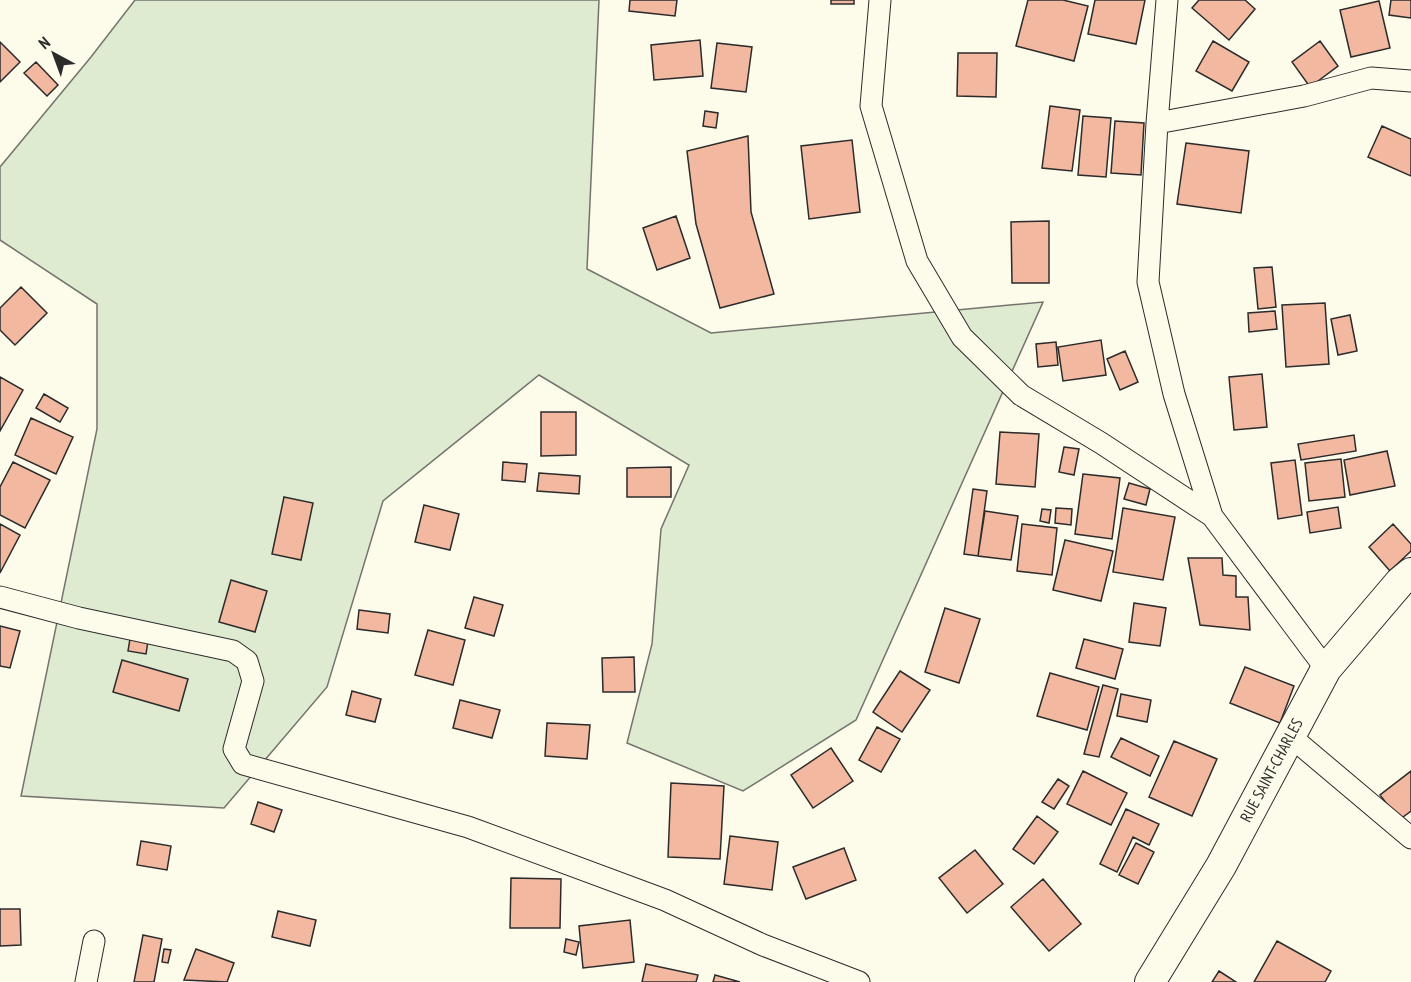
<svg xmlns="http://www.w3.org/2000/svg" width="1411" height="982" viewBox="0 0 1411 982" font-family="'PT Sans Narrow',sans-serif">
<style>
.green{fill:#deebd1;stroke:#74746e;stroke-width:1.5}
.building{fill:#f2b8a0;stroke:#2b2b2b;stroke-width:1.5}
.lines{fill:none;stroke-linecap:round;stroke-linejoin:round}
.street-casing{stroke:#2b2b2b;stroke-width:23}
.secondary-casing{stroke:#2b2b2b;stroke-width:32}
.street{stroke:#fdfbea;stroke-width:21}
.secondary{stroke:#fdfbea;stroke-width:30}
.labels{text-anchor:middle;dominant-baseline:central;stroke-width:4.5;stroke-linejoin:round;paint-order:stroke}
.street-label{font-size:16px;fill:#2b2b2b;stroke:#fdfbea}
</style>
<rect width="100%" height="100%" fill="#fdfbea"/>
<path class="green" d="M135,0H599L587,269L711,333L1043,302L856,720L743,791L627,743L652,644L661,529L689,465L539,375L383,501L327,687L224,808L21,796L97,429V304L0,240V167L91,57Z"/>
<path class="building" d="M630,0H677L675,16L629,11Z
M831,0H854V4H831Z
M1028,0H1063L1088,6L1074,61L1016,46Z
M1095,0H1145L1136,44L1088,34Z
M1199,0H1245L1255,9L1229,40L1192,8Z
M1391,0H1411V18L1389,15Z
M1379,1L1390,48L1351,57L1340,10Z
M700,40L703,76L654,80L651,45Z
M1213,41L1249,62L1232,91L1196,71Z
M1320,41L1338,66L1310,87L1292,62Z
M0,42L20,62L0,82Z
M717,43L752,47L746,92L711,88Z
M958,53H997L996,97L957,96Z
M36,62L58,85L47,96L24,73Z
M1050,106L1080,110L1072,171L1042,168Z
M705,111L718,113L716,128L703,126Z
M1083,116L1111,118L1106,177L1078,175Z
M1115,121L1144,123L1141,175L1111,173Z
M1382,126L1411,139V176L1368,157Z
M748,136L751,212L774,294L720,308L696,224L687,151Z
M852,140L860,212L809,219L801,146Z
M1186,143L1249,151L1241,213L1177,204Z
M676,216L690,258L657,270L643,228Z
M1049,221V283H1012L1011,222Z
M1272,267L1276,307L1258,309L1254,268Z
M21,287L47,313L15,345L0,330V308Z
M1325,303L1329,364L1286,367L1282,305Z
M1275,311L1277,329L1249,332L1248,313Z
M1350,315L1357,351L1338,355L1331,319Z
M1101,340L1106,375L1063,381L1058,347Z
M1056,342L1058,365L1038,367L1036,344Z
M1125,351L1138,382L1120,390L1107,359Z
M1262,374L1267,427L1234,430L1229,377Z
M0,377L23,390L0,431Z
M44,394L68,408L60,422L36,408Z
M541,412H576V455L541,456Z
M31,418L73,437L56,474L15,455Z
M1000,432L1039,434L1035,487L996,484Z
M1354,435L1356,451L1301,460L1298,444Z
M1064,447L1079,449L1074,475L1059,472Z
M1387,451L1395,486L1350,495L1344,460Z
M1341,459L1345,497L1309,501L1305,463Z
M1295,460L1302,515L1278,519L1271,463Z
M13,462L50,480L25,528L0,515V487Z
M503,462L527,464L525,482L502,480Z
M671,467V497H627V468Z
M539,473L580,476L579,494L537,491Z
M1083,474L1120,478L1112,539L1075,534Z
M1129,483L1150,489L1146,505L1124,499Z
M973,489L987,491L978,556L964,554Z
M284,497L313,503L301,560L272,554Z
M424,505L459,514L450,550L415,542Z
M1338,507L1341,528L1310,533L1307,512Z
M1056,508L1072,509L1071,525L1055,523Z
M1123,508L1175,517L1163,580L1113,572Z
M1042,509L1051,510L1049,523L1040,521Z
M985,511L1018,516L1011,560L978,556Z
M0,524L20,535L0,573Z
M1022,524L1057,528L1052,575L1017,571Z
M1393,524L1411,544V551L1390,571L1369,547Z
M1065,540L1113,551L1101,601L1053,590Z
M1188,558H1222L1223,575L1236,576V597H1248L1250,630L1200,625Z
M231,580L267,591L255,632L219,622Z
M474,597L503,605L494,636L465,628Z
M1134,603L1166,608L1160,646L1129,642Z
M945,608L980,619L959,683L925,672Z
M359,610L390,614L388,633L357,629Z
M0,626L20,631L10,668L0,666Z
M428,630L465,640L453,685L415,675Z
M130,639L148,641L146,654L128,651Z
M1084,639L1123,649L1115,679L1076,668Z
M634,657L635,692H603L602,658Z
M122,660L188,679L179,711L113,692Z
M1245,667L1294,686L1280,723L1230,703Z
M900,671L930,690L902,732L873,712Z
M1050,673L1099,687L1087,730L1037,716Z
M1103,685L1118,689L1099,757L1084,754Z
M352,691L381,699L375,722L346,715Z
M1121,694L1151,700L1147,722L1117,716Z
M460,700L500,710L492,738L453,728Z
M547,723L590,725L587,759L545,756Z
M877,727L900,739L881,772L859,760Z
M1121,738L1159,756L1150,776L1111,757Z
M1174,741L1217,759L1192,816L1149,797Z
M831,748L853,781L813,808L791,775Z
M1083,771L1127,793L1111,825L1067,804Z
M1411,771V811L1399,820L1380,795Z
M1058,779L1069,786L1054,809L1042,802Z
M671,783L724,786L720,859L668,857Z
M258,802L282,810L274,832L251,824Z
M1126,809L1159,824L1149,845L1133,837L1117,872L1100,864Z
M1037,816L1058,832L1034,864L1013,849Z
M730,836L778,842L772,890L724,884Z
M141,841L171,846L167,870L137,865Z
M1136,843L1154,852L1138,884L1119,875Z
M844,848L856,880L806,899L793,867Z
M975,850L1003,884L967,913L939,878Z
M511,878L561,879L560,928H510Z
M1043,879L1081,924L1049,951L1011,907Z
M0,909H20L21,945L0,946Z
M278,911L316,920L310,946L272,937Z
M630,920L634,962L583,968L579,926Z
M143,935L162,939L154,982H134Z
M566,939L579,942L576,955L564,952Z
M1277,941L1331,971L1325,982H1254Z
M164,949L171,950L168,963L162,962Z
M196,949L234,963L227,982L184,980Z
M646,964L698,975L696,982H642Z
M1219,971L1236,982H1212Z
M715,975L740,982H713Z"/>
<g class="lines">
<defs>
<path id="street" d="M880,0L871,106L917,261L962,337L1021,395L1101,443L1212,516L1326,669
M1167,0L1157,123L1148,282L1174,394L1212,516
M1157,123L1304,96L1371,78L1411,81
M0,597L79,618L233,651L247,661L253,681L234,749L243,764L468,827L665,900L763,945L859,982
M1290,736L1411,838
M86,982L94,941"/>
<path id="secondary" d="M1150,982L1221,866L1326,669L1400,582L1411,573"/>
</defs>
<use href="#street" class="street-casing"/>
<use href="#secondary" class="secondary-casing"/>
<use href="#street" class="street"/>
<use href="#secondary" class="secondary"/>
</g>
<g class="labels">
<g class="street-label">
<text transform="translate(1271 770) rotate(-62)">RUE SAINT-CHARLES</text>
</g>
</g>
<g transform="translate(54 54) rotate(319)" stroke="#fdfbea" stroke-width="4.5" paint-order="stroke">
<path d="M0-4.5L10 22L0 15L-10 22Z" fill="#2b2b2b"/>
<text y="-9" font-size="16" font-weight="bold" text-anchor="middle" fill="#2b2b2b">N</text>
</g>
</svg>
